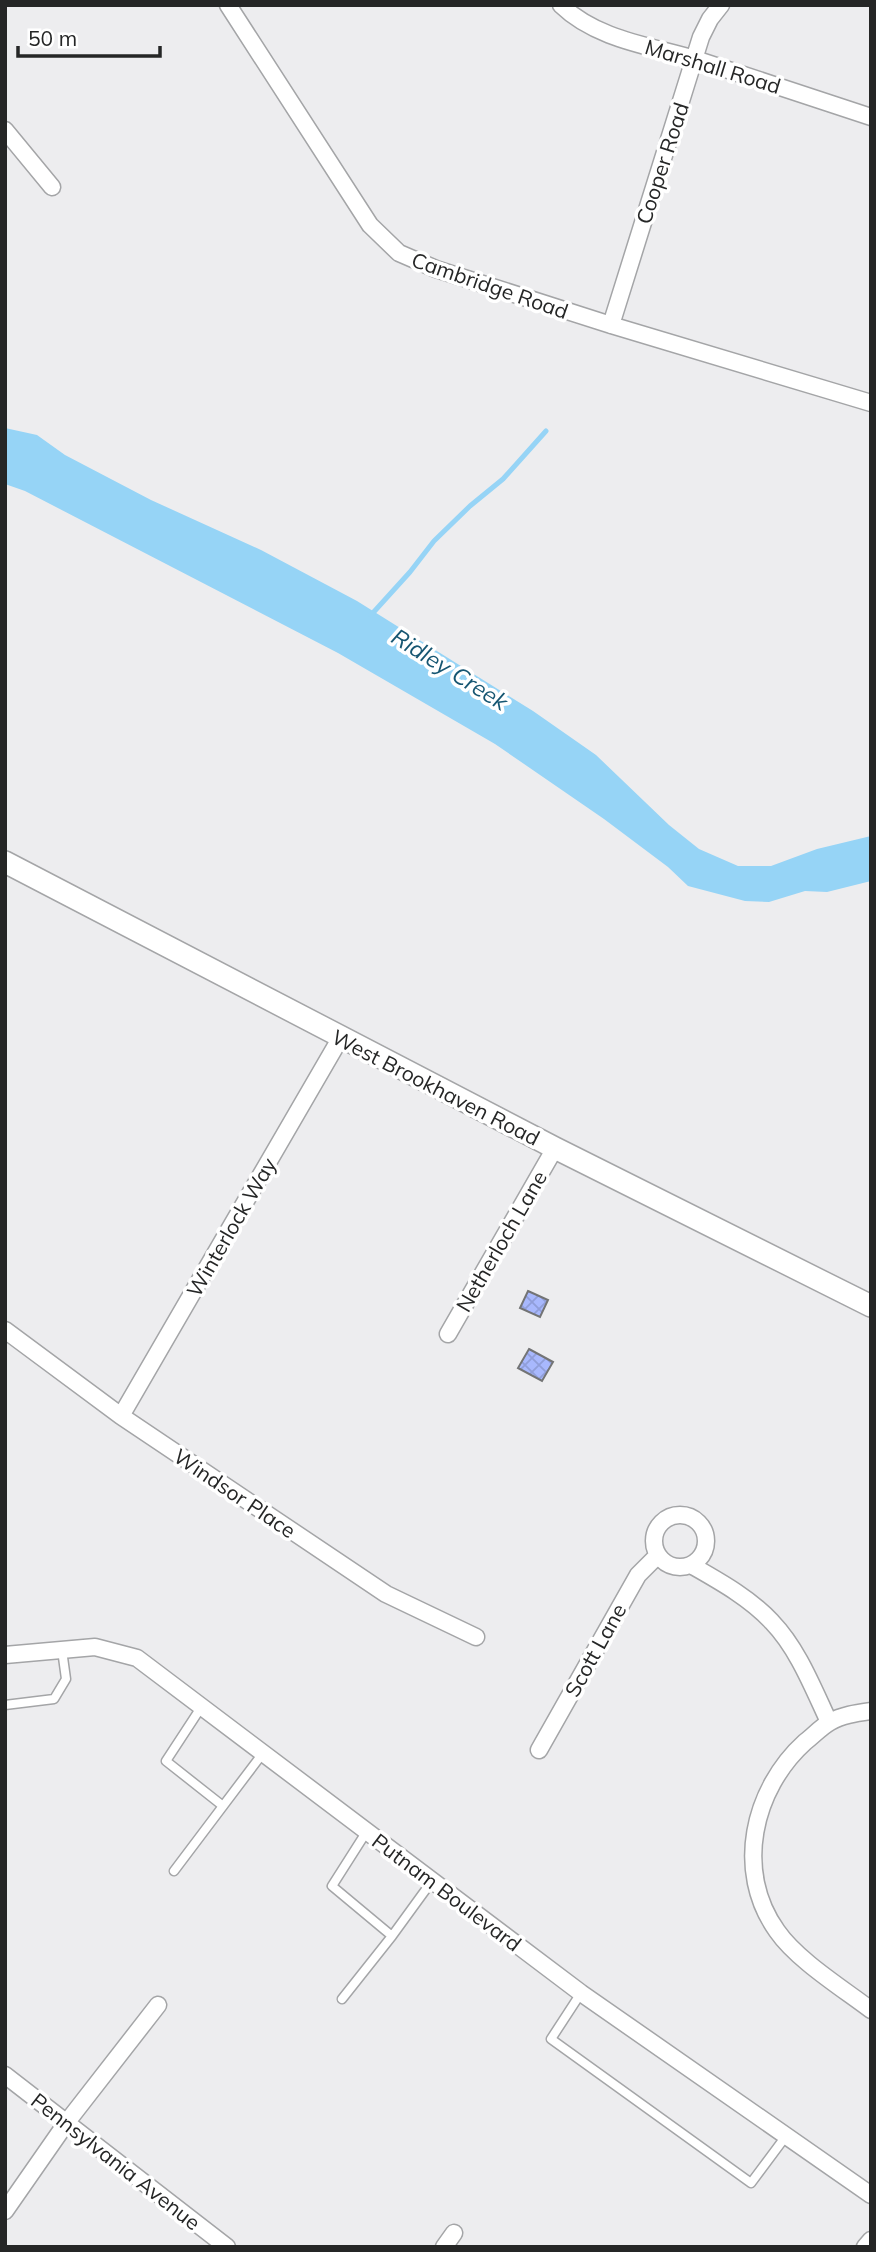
<svg xmlns="http://www.w3.org/2000/svg" width="876" height="2252" viewBox="0 0 876 2252" font-family="Mulish,sans-serif">
<style>
.water{fill:#96d4f6}
.lines{fill:none;stroke-linecap:round;stroke-linejoin:round}
.stream{stroke:#96d4f6;stroke-width:5}
.building{fill:url(#building-cross-hatch);stroke:#737475;stroke-width:2}
.service-casing{stroke:#a4a5a7;stroke-width:11}
.minor-casing{stroke:#a4a5a7;stroke-width:19}
.tertiary-casing{stroke:#a4a5a7;stroke-width:24}
.service{stroke:#fff;stroke-width:8}
.minor{stroke:#fff;stroke-width:16}
.tertiary{stroke:#fff;stroke-width:21}
.labels{text-anchor:middle;dominant-baseline:central;stroke-width:7;stroke-linejoin:round;paint-order:stroke}
.street-label{font-size:21px;fill:#252626;stroke:#fff}
.water-label{font-size:23px;font-style:italic;fill:#165672;stroke:#fff}
</style>
<defs>
<pattern id="building-cross-hatch" width="8" height="8" patternUnits="userSpaceOnUse" patternTransform="scale(1.75)"><rect width="8" height="8" fill="#a8b8fd"/><path d="M0 0l8 8M0 8l8-8" fill="none" stroke="#909ed9"/></pattern>
</defs>
<rect width="100%" height="100%" fill="#ededef"/>
<path class="water" d="M5,428L37,435L65,455L151,500L261,550L357,601L533,711L596,755L669,825L699,849L738,866H771L817,849L871,836V881L827,892L805,891L769,902L745,901L688,886L668,867L604,819L495,744L338,653L25,491L5,484Z"/>
<g class="lines">
<path class="stream" d="M371,615L410,572L434,541L470,506L503,479L546,431"/>
</g>
<path class="building" d="M528,1291L548,1300L540,1317L520,1308Z
M529,1349L553,1362L542,1381L518,1368Z"/>
<g class="lines">
<defs>
<path id="service" d="M5,1705L54,1699L66,1679L62,1650
M202,1706L166,1761L223,1806L263,1753
M367,1831L332,1886L392,1936L432,1881
M174,1871L223,1806
M581,1993L551,2039L751,2183L786,2136
M342,1999L392,1936"/>
<path id="minor" d="M228,5L370,225L399,253L436,269L611,325L871,403
M561,5C597,40 652,46 698,60C756,79 813,98 871,117
M5,130L52,187
M611,325L701,37L710,19L721,5
M5,1330L121,1416L386,1594L476,1637
M448,1334L555,1148
M121,1416L341,1037
M654 1541a26 26 0 1 1 52 0a26 26 0 1 1-52 0Z
M691,1565C719,1581 750,1598 772,1622C798,1649 813,1688 829,1722
M5,1655L95,1647L137,1658L581,1993L871,2195
M871,1711C857,1713 842,1715 830,1722C821,1727 813,1736 805,1742C753,1789 734,1871 777,1931C797,1960 842,1988 871,2010
M539,1750L638,1575L657,1556
M5,2075L227,2247
M5,2211L67,2122L158,2005
M444,2247L454,2233
M865,2247L871,2240"/>
<path id="tertiary" d="M5,862L555,1148L871,1306"/>
</defs>
<use href="#service" class="service-casing"/>
<use href="#minor" class="minor-casing"/>
<use href="#tertiary" class="tertiary-casing"/>
<use href="#service" class="service"/>
<use href="#minor" class="minor"/>
<use href="#tertiary" class="tertiary"/>
</g>
<g class="labels">
<g class="street-label">
<text transform="translate(713 66) rotate(17)">Marshall Road</text>
<text transform="translate(662 163) rotate(-72)">Cooper Road</text>
<text transform="translate(490 285) rotate(19)">Cambridge Road</text>
<text transform="translate(436 1087) rotate(27)">West Brookhaven Road</text>
<text transform="translate(231 1227) rotate(-60)">Winterlock Way</text>
<text transform="translate(501 1241) rotate(-60)">Netherloch Lane</text>
<text transform="translate(235 1493) rotate(34)">Windsor Place</text>
<text transform="translate(595 1650) rotate(-61)">Scott Lane</text>
<text transform="translate(447 1892) rotate(37)">Putnam Boulevard</text>
<text transform="translate(116 2161) rotate(38)">Pennsylvania Avenue</text>
</g>
<g class="water-label">
<text transform="translate(450 669) rotate(32)">Ridley Creek</text>
</g>
</g>
<rect width="876" height="2252" fill="none" stroke="#252626" stroke-width="14"/>
<path d="M18 46v10h142v-10" fill="none" stroke="#252626" stroke-width="3.5"/>
<text x="28" y="46" font-size="21" fill="#252626" stroke="#ffffff" stroke-width="5" paint-order="stroke">50 m</text>
</svg>
